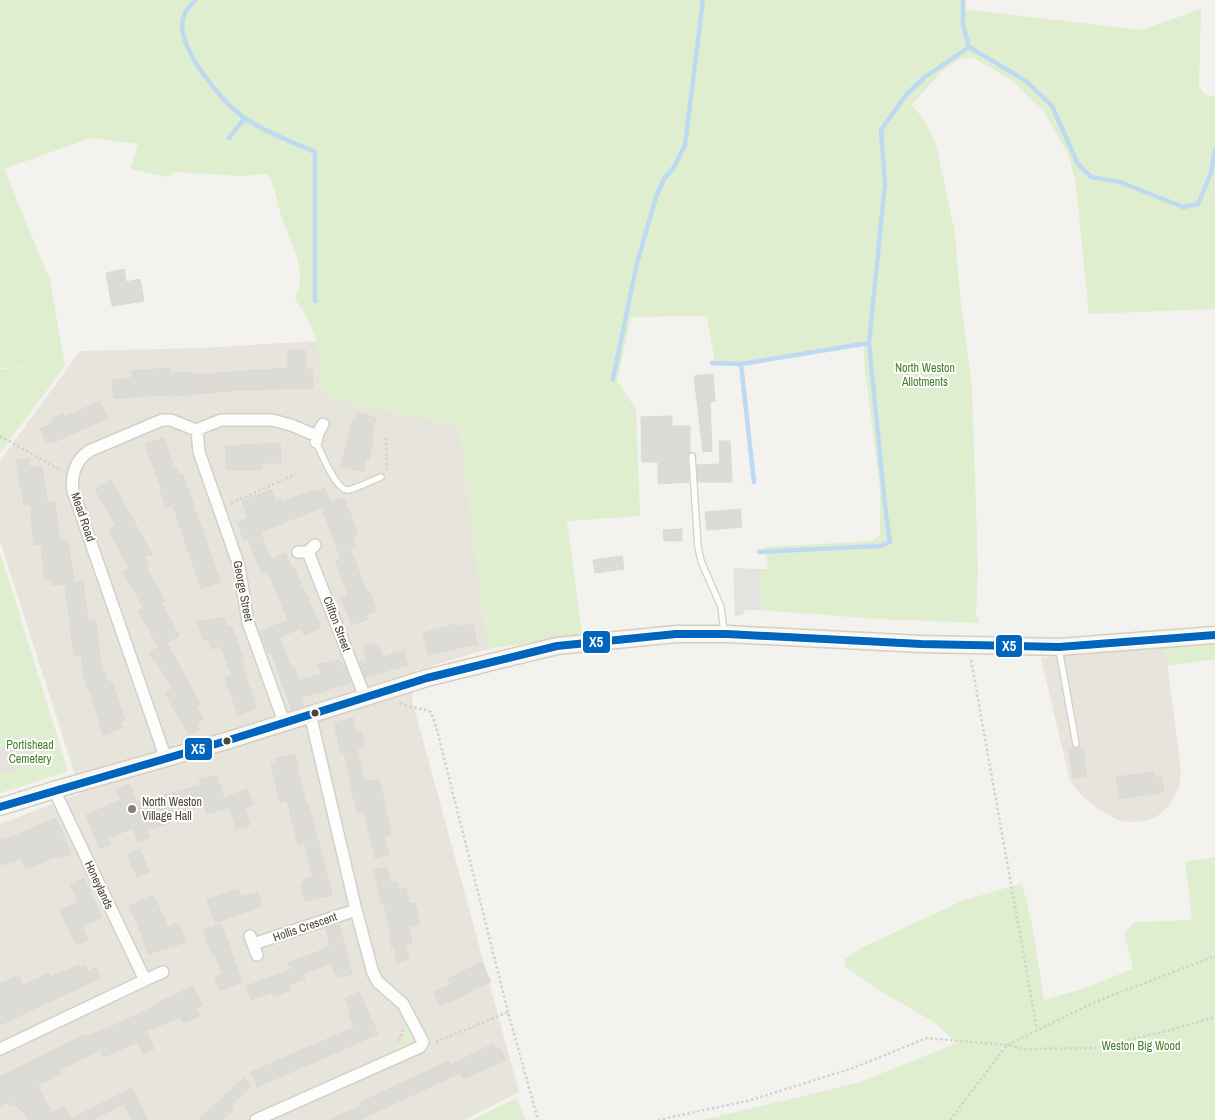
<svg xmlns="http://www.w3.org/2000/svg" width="1215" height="1120" viewBox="0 0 1215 1120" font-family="'Archivo Narrow',sans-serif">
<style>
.residential{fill:#e7e4db}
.green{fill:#dfeece}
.parking{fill:#e5e3df}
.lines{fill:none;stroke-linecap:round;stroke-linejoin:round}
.stream{stroke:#bddaf2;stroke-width:4.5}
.building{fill:#dddbd6;stroke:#dbd9d3}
.service-casing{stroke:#d1d0cb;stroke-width:8}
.minor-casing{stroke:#d1d0cb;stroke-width:14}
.secondary-casing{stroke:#d3cfc4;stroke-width:19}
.path{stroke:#d3d2cc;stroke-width:2.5;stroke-dasharray:2.5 2.5;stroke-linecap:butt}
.service{stroke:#fdfdfc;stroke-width:5.5}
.minor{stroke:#fdfdfc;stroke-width:11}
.secondary{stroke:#f7f6f1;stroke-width:16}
.bus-1-casing{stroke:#fff;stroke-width:11}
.bus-1{stroke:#0065bd;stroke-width:8}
.bus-dot{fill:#4b4438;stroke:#fff;stroke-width:2}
.poi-dot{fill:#868178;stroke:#fff;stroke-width:2}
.labels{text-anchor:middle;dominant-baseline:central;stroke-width:4;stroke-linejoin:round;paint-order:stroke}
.park-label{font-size:12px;fill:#448027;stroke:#fff}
.street-label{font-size:12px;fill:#4b4438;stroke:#fff}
.poi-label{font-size:12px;fill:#4b4438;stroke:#fff;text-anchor:start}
.line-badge{stroke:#fff;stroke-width:2}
.badge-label{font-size:14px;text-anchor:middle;font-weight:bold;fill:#fff}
</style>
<rect width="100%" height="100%" fill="#f3f2ee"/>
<path class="residential" d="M317,341L323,395L354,405L459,425L488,649L415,671L412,700L519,1092L464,1120H0V824L81,793L0,541V461L80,351L202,348Z
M1165,648L1181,769L1179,787L1168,807L1156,817L1145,821L1130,822L1117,820L1099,809L1081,795L1070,781L1041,658Z"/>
<path class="green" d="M0,0H963V9L1141,30L1201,9L1199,86L1205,95L1215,96V309L1089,314L1076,185L1069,156L1043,110L1013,81L972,57L961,59L943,70L911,105C923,116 930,129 936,144L955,233L960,297L972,387L978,570L976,616L979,617V623L877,619L762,610L760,569H768L765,547L872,541L880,535V489L864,362V344L741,364L715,363L707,316L631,317L617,381L636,409L640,516L567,521L582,635L488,649L459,425L354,405L323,395L317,341L307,317L295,299C296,294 300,287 300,281C301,259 289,238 282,218C277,202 276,190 268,174L243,176L173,172L167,177L131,169L138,144L90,138L4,169L50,280L65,366L0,453V369L34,367L0,368Z
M0,552L68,771L0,793Z
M1215,643V659L1167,666L1165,648Z
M1215,857V1120H702L857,1083L957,1043L934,1022L882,992L844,966L845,959L865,946L962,901L1022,883L1032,924L1044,1000L1085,988L1133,969L1124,933L1135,922L1192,920L1185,862Z
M402,1013L414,1039L410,1045L394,1053L405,1035Z
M517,1098L525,1120H471Z"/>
<path class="parking" d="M733,568L760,569L762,610H745L743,615L735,616Z
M31,738L39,762L0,774V747Z"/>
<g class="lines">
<path class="stream" d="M195,0C191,5 185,10 184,16C173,45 223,104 246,119C267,133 292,142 315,152V301
M963,0V25L969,47L1026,81L1052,106L1078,164L1091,177L1120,182L1183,207L1198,204L1211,173L1215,150
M229,138L245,118
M712,363L741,364L869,343
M741,364L754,482
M613,379L637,263L656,197L664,179L674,167L685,145L703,0
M759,552L880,546L890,542L886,515L869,343L885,184L881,130L906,95L925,77L969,47"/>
</g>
<path class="building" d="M124,269L126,282L140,279L144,301L112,306L106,273Z
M288,350H305L306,370L312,369L313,388L239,390L174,396H162V395L114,398L112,380L132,378V371L170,368L171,374L190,372L191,375L288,368Z
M713,374L715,401L710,402L712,451L703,452L694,376Z
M100,401L107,418L57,441L47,442L40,429L53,423L52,419L63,414L65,417Z
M358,413L376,418L371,437L374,438L369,459H366L363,472L341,466L353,420H356Z
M672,416V426H690V452L687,456L689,482L658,484V462H642L641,417Z
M164,438L174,468L176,467L179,475L183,474L220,582L201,589L174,509L172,505L166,507L160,490H162L145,444Z
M719,441H730L732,482H698L697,465L720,464Z
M280,443L281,463H261L263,469L227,470L225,446Z
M29,459L30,468L42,466L47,502L55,501L60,542L68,541L74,583L83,582L88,622L96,621L102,673L105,671L109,683L112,682L125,720L120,722L122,728L103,735L90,690L88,691L85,683L81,655L74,656L65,584L52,585V578L45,579L41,544L34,545L30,504L24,505L16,460Z
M111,480L152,554L144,556L148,566L146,567L165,601L161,602L179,636L167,643L200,704L196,706L204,719L196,724L199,729L189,735L165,693L172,689L157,662L155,663L149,653L166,643L159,647L138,611L144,608L123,572L130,568L108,531L116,526L95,489Z
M325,488L330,502L344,498L358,534L353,536L356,546L350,548L366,591H369L376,611L366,615L368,619L352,625L341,598L348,595L336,561L341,559L322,508L262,531L263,533L261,534L271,560L285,553L292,568L294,567L302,588L303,587L321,628L304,635L301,628L279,637L291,668L294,667L299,681L322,674L318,664L340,660L342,667H345L351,682L301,698L304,706L292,710L271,652L268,653L260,632L288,620L268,571L262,574L248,539L244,540L237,522L248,518L242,500L271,490L275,501L280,499L282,503L313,490L314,492Z
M740,509L742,527L707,530L705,512Z
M682,529V541H664L663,530Z
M622,556L624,569L595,573L593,560Z
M224,617L227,627L231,626L244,660L241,661L256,708L238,715L225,678L232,676L221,646L211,649L208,639L203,640L197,622Z
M456,624L457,628L473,624L477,644L428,655L423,633Z
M374,643L376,647L379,646L383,657L404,651L408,665L365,677L360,663L367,660L363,646Z
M353,718L357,733L361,732L365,745L364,747L357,749L365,782L379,779L391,834L384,836L389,854L375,858L364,812L358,814L349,780H350L344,752L341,753L334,723Z
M1083,748L1086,776L1073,778L1069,750Z
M295,754L299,769H297L305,800L308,807L309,806L332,895L305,901L301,886L304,885L303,879L313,876L305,844L304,842L298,844L287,800L280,802L271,764L277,762L275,759Z
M1154,772L1155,778L1162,777L1164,792L1120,799L1116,777Z
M217,775L224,798L247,789L253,804L245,808L250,825L236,829L230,807L207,814L204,805L208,804L168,816L170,823L147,830L150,837L138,842L133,828L108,838L111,844L100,849L86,815L121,800L116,789L129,784L137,803L201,785L199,780Z
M56,818L71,854L60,858L59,855L26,869L21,859L0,865V840L17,835Z
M140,849L149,872L137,877L127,855Z
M387,867L391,884L397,882L399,890L406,888L409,904L415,903L420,924L408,926L412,943L405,945L409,959L397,962L394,947L392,948L389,932L391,931L384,904H382L374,870Z
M84,878L102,917L82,927L88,939L76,945L60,911L78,902L70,884Z
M238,889L241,897L257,892L262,906L215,923L207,900Z
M153,895L168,927L179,923L186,942L148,954L141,932L129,906Z
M221,924L242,982L220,990L215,977L223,974L214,952L211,953L203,930Z
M339,925L352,974L339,977L338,973L334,974L332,963L303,973L305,979L288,985L290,990L274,996L272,992L251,1000L246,986L291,970L288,963L330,947L326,928Z
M482,962L491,982L472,989L473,991L440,1006L434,992L450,985L448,979Z
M79,965L80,968L85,966L88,971L96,968L100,978L0,1025V984L18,975L23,986L49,973L51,977Z
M193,986L202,1005L196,1008L200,1016L183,1023L181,1017L146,1031L154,1049L143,1054L138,1042L103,1057L100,1050L60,1070L62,1074L37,1085L51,1112L35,1120H28L22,1109L19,1110L16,1104L12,1106L10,1101L0,1106V1077L86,1034L87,1037L139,1014L154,1006L153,1005Z
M359,992L378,1034L257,1087L251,1072L355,1027L348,1013L351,1012L345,999Z
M493,1044L496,1050L500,1048L506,1060L463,1079L460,1073L359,1120H329L363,1105L361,1102L449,1061L450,1065Z
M244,1078L251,1086L230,1106L234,1109L222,1120H198Z
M132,1088L148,1120H132L124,1104L93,1120H37L64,1106L71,1119Z"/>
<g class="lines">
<defs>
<path id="service" d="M316,442C321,452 336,491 348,490C358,488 371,481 381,477
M692,456L698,547L701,561L721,607L724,632
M1059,649L1076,744"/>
<path id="minor" d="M197,430L199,452L239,566L248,622L284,722
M316,442L318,433L323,424
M298,552H308L315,545
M308,552L365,697
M166,759L73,491C71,475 75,461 89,451L162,420H171L196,430L221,420H272L291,425L317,436
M250,936L257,955
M253,944L356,910
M145,980L163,972
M0,1049L145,980L54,790
M256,1120L420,1047L423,1042L403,1004L378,982L373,973L356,910L310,714"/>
<path id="secondary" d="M0,807L54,790L226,741L427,678L557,646L676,634H727L921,644L1059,647L1215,635"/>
</defs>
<use href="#service" class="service-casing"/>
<use href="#minor" class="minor-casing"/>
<use href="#secondary" class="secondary-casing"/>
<path class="path" d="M0,436L62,471
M386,438L387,469
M231,503L296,474
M971,660L1037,1030
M400,703C410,709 421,707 431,712L437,730L508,1012
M399,1041L403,1030
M436,1042L508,1012L538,1120
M658,1120L751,1100L853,1068L927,1038L1007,1045L1026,1049L1093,1048L1167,1031L1215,1017
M950,1120L1007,1045L1095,1002L1215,956"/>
<use href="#service" class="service"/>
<use href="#minor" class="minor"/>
<use href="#secondary" class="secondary"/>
<defs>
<path id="bus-1" d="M0,807L226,741L427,678L557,646L676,634H727L921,644L1059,647L1215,635"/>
</defs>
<use href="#bus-1" class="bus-1-casing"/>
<use href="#bus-1" class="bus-1"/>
</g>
<g class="bus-dot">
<circle cx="315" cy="713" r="4.5"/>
<circle cx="227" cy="741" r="4.5"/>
</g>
<circle class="poi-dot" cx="132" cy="809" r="5"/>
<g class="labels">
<g class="park-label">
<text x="925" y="368">North Weston<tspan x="925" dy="14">Allotments</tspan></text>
<text x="30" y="745">Portishead<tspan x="30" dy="14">Cemetery</tspan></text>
<text x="1141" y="1046">Weston Big Wood</text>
</g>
<g class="street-label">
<text transform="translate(83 517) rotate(71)">Mead Road</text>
<text transform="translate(243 591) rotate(79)">George Street</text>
<text transform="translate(337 624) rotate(69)">Clifton Street</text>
<text transform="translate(99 885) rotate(65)">Honeylands</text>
<text transform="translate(305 927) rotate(-19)">Hollis Crescent</text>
</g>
<g class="poi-label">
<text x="142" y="802">North Weston<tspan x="142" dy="14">Village Hall</tspan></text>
</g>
</g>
<g class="line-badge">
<rect x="582" y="630" width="29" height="24" rx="5" fill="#0065bd"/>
<rect x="995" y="634" width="28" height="24" rx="5" fill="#0065bd"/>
<rect x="184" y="737" width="29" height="24" rx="5" fill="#0065bd"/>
</g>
<g class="badge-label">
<text x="596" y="647">X5</text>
<text x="1009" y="651">X5</text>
<text x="198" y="754">X5</text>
</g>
</svg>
